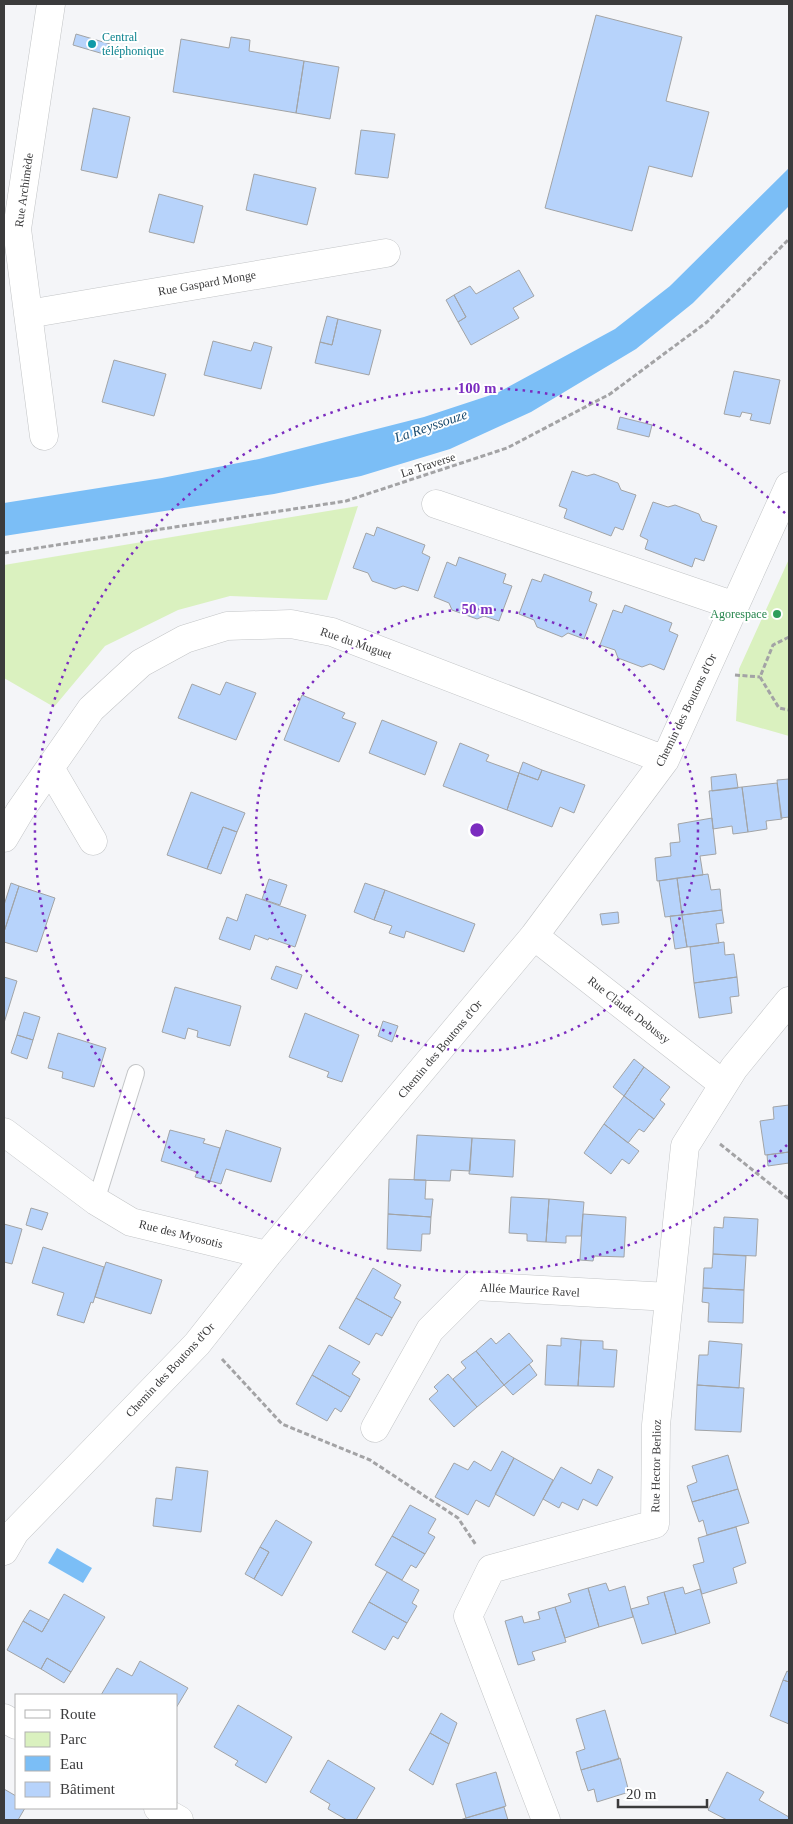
<svg xmlns="http://www.w3.org/2000/svg" width="793" height="1824" viewBox="0 0 793 1824" font-family="'Times New Roman',serif">
<style>
.green{fill:#daf1bf}
.water{fill:#7bbef6}
.building{fill:#b7d3fb;stroke:#a2a4a6}
.lines{fill:none;stroke-linecap:round;stroke-linejoin:round}
.service-casing{stroke:#c3c5c7;stroke-width:18}
.minor-casing{stroke:#c3c5c7;stroke-width:29}
.path{stroke:#a3a3a5;stroke-width:3;stroke-dasharray:5 2.5;stroke-linecap:butt}
.service{stroke:#fff;stroke-width:16}
.minor{stroke:#fff;stroke-width:28}
.ring{fill:none;stroke:#7b2cbf;stroke-width:2.5;stroke-dasharray:2.5 5}
.culture-dot{fill:#0f9aa8;stroke:#fff;stroke-width:2}
.leisure-dot{fill:#2e9e5b;stroke:#fff;stroke-width:2}
.labels{text-anchor:middle;dominant-baseline:central;stroke-width:4;stroke-linejoin:round;paint-order:stroke}
.culture-label{font-size:12px;fill:#0d838f;stroke:#fff;text-anchor:start}
.street-label{font-size:12px;fill:#3b3b3c;stroke:#fff}
.leisure-label{font-size:12px;fill:#27864d;stroke:#fff;text-anchor:end}
.water-label{font-size:14px;font-style:italic;fill:#184a6e;stroke:#fff}
.centre{fill:#7b2cbf;stroke:#fff;stroke-width:2.5}
.ring-label{font-size:15px;text-anchor:middle;font-weight:bold;fill:#7b2cbf;stroke:#fff;stroke-width:4;stroke-linejoin:round;paint-order:stroke}
</style>
<rect width="100%" height="100%" fill="#f4f5f8"/>
<path class="green" d="M358,506L327,600L230,596L178,610L105,646L54,707L4,678V565Z
M789,559V736L736,721L739,669Z"/>
<path class="water" d="M789,168V206L693,303L636,349L531,412L450,449L361,476L274,494L4,536V503L162,478L259,459L424,417L497,393L615,329L670,286Z
M57,1548L92,1568L83,1583L48,1563Z"/>
<path class="building" d="M596,15L682,37L666,101L709,112L692,177L649,166L632,231L545,208Z
M76,34L110,44L107,55L73,45Z
M231,37L250,40L249,51L304,61L296,113L173,92L181,39L229,48Z
M304,61L339,67L330,119L296,113Z
M93,108L130,117L117,178L81,170Z
M361,130L395,134L388,178L355,174Z
M254,174L316,188L307,225L246,210Z
M159,194L203,206L194,243L149,232Z
M519,270L534,296L513,308L519,318L471,345L458,322L466,317L454,295L470,286L476,294Z
M454,295L466,317L458,322L446,300Z
M327,316L338,319L332,345L320,342Z
M338,319L381,330L369,375L315,363L320,342L332,345Z
M213,341L251,351L254,342L272,347L261,389L204,375Z
M114,360L166,374L154,416L102,402Z
M734,371L780,380L770,424L750,420L752,414L742,412L740,417L724,414Z
M620,417L652,425L649,437L617,429Z
M572,471L587,476L594,474L618,483L621,490L636,495L623,530L615,527L611,536L564,518L567,509L559,506Z
M653,502L668,507L675,505L699,514L702,521L717,526L704,561L695,558L692,567L645,549L648,540L640,536Z
M377,527L425,545L422,553L430,557L418,591L403,586L395,589L372,581L368,573L353,568L366,533L374,536Z
M459,557L506,574L503,583L512,586L499,621L484,616L477,619L452,610L449,603L434,597L447,562L456,566Z
M544,574L592,592L589,601L597,604L584,639L568,633L562,637L537,627L534,620L519,614L532,579L541,582Z
M625,605L672,623L669,631L678,635L664,670L650,664L642,667L618,658L615,650L600,645L613,610L622,613Z
M226,682L256,693L236,740L178,718L192,684L220,695Z
M302,695L345,713L342,718L356,723L339,762L284,740Z
M382,720L437,742L425,775L369,753Z
M460,743L489,755L486,761L519,773L507,810L443,786Z
M523,762L542,770L538,780L519,773Z
M542,770L585,785L574,813L560,807L552,827L507,810L519,773L538,780Z
M736,774L738,788L712,791L711,777Z
M789,779V817L781,818L777,780Z
M777,783L782,819L766,821L767,829L748,832L742,787Z
M742,787L748,832L733,834L732,826L713,829L709,791Z
M191,792L245,813L237,832L223,827L207,869L167,855Z
M712,818L716,854L700,856L703,875L657,881L655,858L671,856L670,843L680,842L678,824Z
M223,827L237,832L221,874L207,869Z
M708,874L711,890L720,889L722,910L682,915L677,878Z
M677,878L682,915L665,917L659,881Z
M269,879L287,885L280,905L262,899Z
M11,883L19,886L4,932V905Z
M365,883L385,890L374,920L354,912Z
M19,886L55,898L37,952L4,942V932Z
M385,890L475,924L464,952L406,931L404,938L389,933L392,926L374,920Z
M246,894L306,915L295,947L269,938L268,940L255,935L250,950L219,939L227,917L237,921Z
M722,910L724,923L716,924L719,943L687,947L682,915Z
M618,912L619,923L602,925L600,914Z
M682,915L687,947L675,949L670,916Z
M724,942L725,955L734,954L737,977L694,983L690,947Z
M276,966L302,975L297,989L271,979Z
M4,977L17,981L4,1023Z
M737,977L739,996L730,997L732,1013L699,1018L694,983Z
M175,987L241,1006L230,1046L197,1037L198,1031L188,1028L185,1039L162,1032Z
M24,1012L40,1017L33,1040L17,1035Z
M305,1013L359,1035L342,1082L327,1077L329,1072L289,1057Z
M383,1021L398,1026L392,1042L378,1036Z
M58,1033L106,1048L94,1087L62,1078L63,1072L48,1068Z
M17,1035L33,1040L27,1059L11,1053Z
M634,1059L644,1067L624,1096L613,1087Z
M644,1067L670,1087L660,1100L665,1104L654,1119L624,1096Z
M624,1096L654,1119L644,1132L639,1129L628,1143L604,1124Z
M789,1105V1152L765,1155L760,1121L774,1119L773,1107Z
M604,1124L639,1151L629,1164L622,1159L611,1174L584,1153Z
M170,1130L205,1139L203,1143L220,1148L210,1181L195,1177L197,1172L161,1161Z
M226,1130L281,1148L271,1182L226,1169L221,1184L210,1181Z
M417,1135L472,1138L470,1171L451,1170L450,1181L414,1180Z
M472,1138L515,1140L513,1177L469,1174Z
M789,1152V1163L768,1166L767,1155Z
M389,1179L426,1180L425,1199H433L431,1217L388,1214Z
M511,1197L549,1199L546,1242L527,1241V1234L509,1233Z
M549,1199L584,1202L581,1236H566V1243L546,1242Z
M31,1208L48,1213L42,1230L26,1225Z
M388,1214L431,1217L430,1234H422L421,1251L387,1249Z
M583,1214L626,1217L624,1257L594,1256L593,1261L580,1260Z
M724,1217L758,1219L756,1256L713,1254L714,1227L723,1228Z
M4,1224L22,1229L12,1264L4,1262Z
M43,1247L104,1267L93,1303L91,1302L84,1323L57,1315L64,1293L32,1283Z
M713,1254L746,1256L744,1290L703,1288L704,1268H712Z
M106,1262L162,1280L151,1314L95,1297Z
M373,1268L401,1285L394,1298L401,1302L392,1318L356,1298Z
M703,1288L744,1290L743,1323L708,1322L709,1303L702,1302Z
M356,1298L392,1318L382,1336L376,1333L369,1345L339,1328Z
M509,1333L533,1361L504,1385L476,1351L491,1338L496,1344Z
M561,1338L581,1340L578,1386L545,1385L547,1345L561,1346Z
M581,1340L603,1341V1349L617,1350L614,1387L578,1386Z
M709,1341L742,1344L739,1388L697,1385L699,1355H708Z
M329,1345L360,1362L352,1374L360,1379L350,1397L312,1375Z
M476,1351L504,1385L477,1407L453,1379L466,1368L461,1362Z
M529,1364L537,1375L513,1395L504,1385Z
M448,1374L477,1407L454,1427L429,1399L438,1391L434,1387Z
M312,1375L350,1397L341,1412L335,1408L327,1421L296,1404Z
M697,1385L744,1388L741,1432L695,1430Z
M502,1451L514,1458L489,1507L476,1500L468,1515L435,1497L454,1463L468,1470L474,1461L491,1471Z
M728,1455L738,1489L692,1502L687,1486L697,1482L692,1466Z
M514,1458L553,1480L534,1516L495,1494Z
M176,1467L208,1471L201,1532L153,1526L156,1498L172,1500Z
M561,1467L591,1484L598,1469L613,1477L597,1506L583,1499L578,1510L562,1502L559,1508L543,1499Z
M738,1489L749,1523L707,1535L703,1520L699,1522L692,1502Z
M410,1505L436,1519L428,1533L435,1537L425,1554L392,1536Z
M276,1520L312,1542L282,1596L254,1579L269,1552L260,1547Z
M736,1527L746,1563L733,1568L737,1583L702,1594L693,1565L704,1562L698,1538Z
M392,1536L425,1554L416,1568L411,1565L402,1580L375,1565Z
M260,1547L269,1552L254,1579L245,1574Z
M387,1572L419,1590L412,1603L417,1606L407,1623L369,1602Z
M606,1583L609,1591L625,1586L633,1617L599,1627L588,1588Z
M683,1587L685,1594L700,1589L710,1623L676,1634L664,1592Z
M588,1588L599,1627L565,1638L555,1607L571,1602L568,1594Z
M664,1592L676,1634L642,1644L631,1609L649,1604L647,1597Z
M64,1594L105,1617L71,1672L47,1658L41,1669L7,1650L23,1621L42,1632Z
M369,1602L407,1623L398,1639L393,1636L385,1650L352,1632Z
M555,1607L566,1642L532,1652L535,1660L518,1665L505,1621L522,1616L524,1623L540,1619L538,1612Z
M30,1610L49,1620L42,1632L23,1621Z
M47,1658L71,1672L64,1683L41,1669Z
M140,1661L188,1688L176,1708V1695H101L117,1668L132,1676Z
M787,1671L789,1672V1682L783,1680Z
M783,1680L789,1682V1724L770,1716Z
M238,1705L292,1737L266,1783L235,1765L238,1761L214,1747Z
M605,1710L619,1759L581,1770L576,1752L585,1749L576,1719Z
M441,1713L457,1723L449,1744L430,1733Z
M430,1733L449,1744L433,1785L409,1770Z
M620,1758L629,1792L597,1802L594,1789L588,1791L581,1770Z
M328,1760L375,1788L356,1820H347L328,1809L330,1804L310,1792Z
M496,1772L506,1806L466,1818L456,1784Z
M727,1772L764,1792L759,1800L789,1817V1820H727L708,1810Z
M4,1789L16,1796V1808H25L18,1820H4Z
M504,1807L508,1820H460L466,1818Z"/>
<g class="lines">
<defs>
<path id="service" d="M96,1201L136,1073"/>
<path id="minor" d="M28,314L386,253
M44,436L17,229L51,4
M436,504L735,606
M50,768L93,841
M4,838L20,811L91,709L141,663L185,639L227,626L291,624L332,632L665,760
M534,936L723,1084
M4,1132L96,1201L131,1222L267,1255
M375,1428L430,1330L474,1286L669,1297
M4,1551L15,1532L197,1344L267,1255L534,936L665,760L789,486
M4,1718L16,1725
M158,1808L179,1820
M546,1820L468,1616L491,1569L655,1524L656,1425L685,1146L734,1068L789,1001"/>
</defs>
<use href="#service" class="service-casing"/>
<use href="#minor" class="minor-casing"/>
<path class="path" d="M4,553L346,501L507,448L610,394L707,322L789,239
M789,637L773,645L760,677L779,708L789,710
M735,675L760,677
M720,1144L789,1199
M222,1359L282,1424L370,1460L458,1518L476,1545"/>
<use href="#service" class="service"/>
<use href="#minor" class="minor"/>
</g>
<g class="ring">
<circle cx="477" cy="830" r="221"/>
<path d="M787 1145A442 442 0 1 1 787 515"/>
</g>
<circle class="culture-dot" cx="92" cy="44" r="5"/>
<circle class="leisure-dot" cx="777" cy="614" r="5"/>
<g class="labels">
<g class="culture-label">
<text x="102" y="37">Central<tspan x="102" dy="14">téléphonique</tspan></text>
</g>
<g class="street-label">
<text transform="translate(24 190) rotate(-82)">Rue Archimède</text>
<text transform="translate(207 283) rotate(-10)">Rue Gaspard Monge</text>
<text transform="translate(428 465) rotate(-18)">La Traverse</text>
<text transform="translate(356 643) rotate(19)">Rue du Muguet</text>
<text transform="translate(686 710) rotate(-64)">Chemin des Boutons d'Or</text>
<text transform="translate(629 1010) rotate(38)">Rue Claude Debussy</text>
<text transform="translate(440 1049) rotate(-50)">Chemin des Boutons d'Or</text>
<text transform="translate(181 1234) rotate(14)">Rue des Myosotis</text>
<text transform="translate(530 1290) rotate(3)">Allée Maurice Ravel</text>
<text transform="translate(170 1370) rotate(-47)">Chemin des Boutons d'Or</text>
<text transform="translate(656 1466) rotate(-89)">Rue Hector Berlioz</text>
</g>
<g class="leisure-label">
<text x="767" y="614">Agorespace</text>
</g>
<g class="water-label">
<text transform="translate(431 426) rotate(-19)">La Reyssouze</text>
</g>
</g>
<circle cx="477" cy="830" r="8" class="centre"/>
<g class="ring-label">
<text x="477" y="393">100 m</text>
<text x="477" y="614">50 m</text>
</g>
<rect width="793" height="1824" fill="none" stroke="#3b3b3c" stroke-width="10"/>
<rect x="15" y="1694" width="162" height="115" fill="#ffffff" stroke="#b1b1b1"/>
<rect x="25" y="1710" width="25" height="8" fill="#ffffff" stroke="#b1b1b1"/>
<text x="60" y="1719" font-size="15" fill="#3b3b3c">Route</text>
<rect x="25" y="1732" width="25" height="15" fill="#daf1bf" stroke="#b1b1b1"/>
<text x="60" y="1744" font-size="15" fill="#3b3b3c">Parc</text>
<rect x="25" y="1756" width="25" height="15" fill="#7bbef6" stroke="#b1b1b1"/>
<text x="60" y="1769" font-size="15" fill="#3b3b3c">Eau</text>
<rect x="25" y="1782" width="25" height="15" fill="#b7d3fb" stroke="#b1b1b1"/>
<text x="60" y="1794" font-size="15" fill="#3b3b3c">Bâtiment</text>
<path d="M618 1799v8h89v-8" fill="none" stroke="#3b3b3c" stroke-width="2.5"/>
<text x="626" y="1799" font-size="15" fill="#3b3b3c" stroke="#ffffff" stroke-width="4" paint-order="stroke">20 m</text>
</svg>
